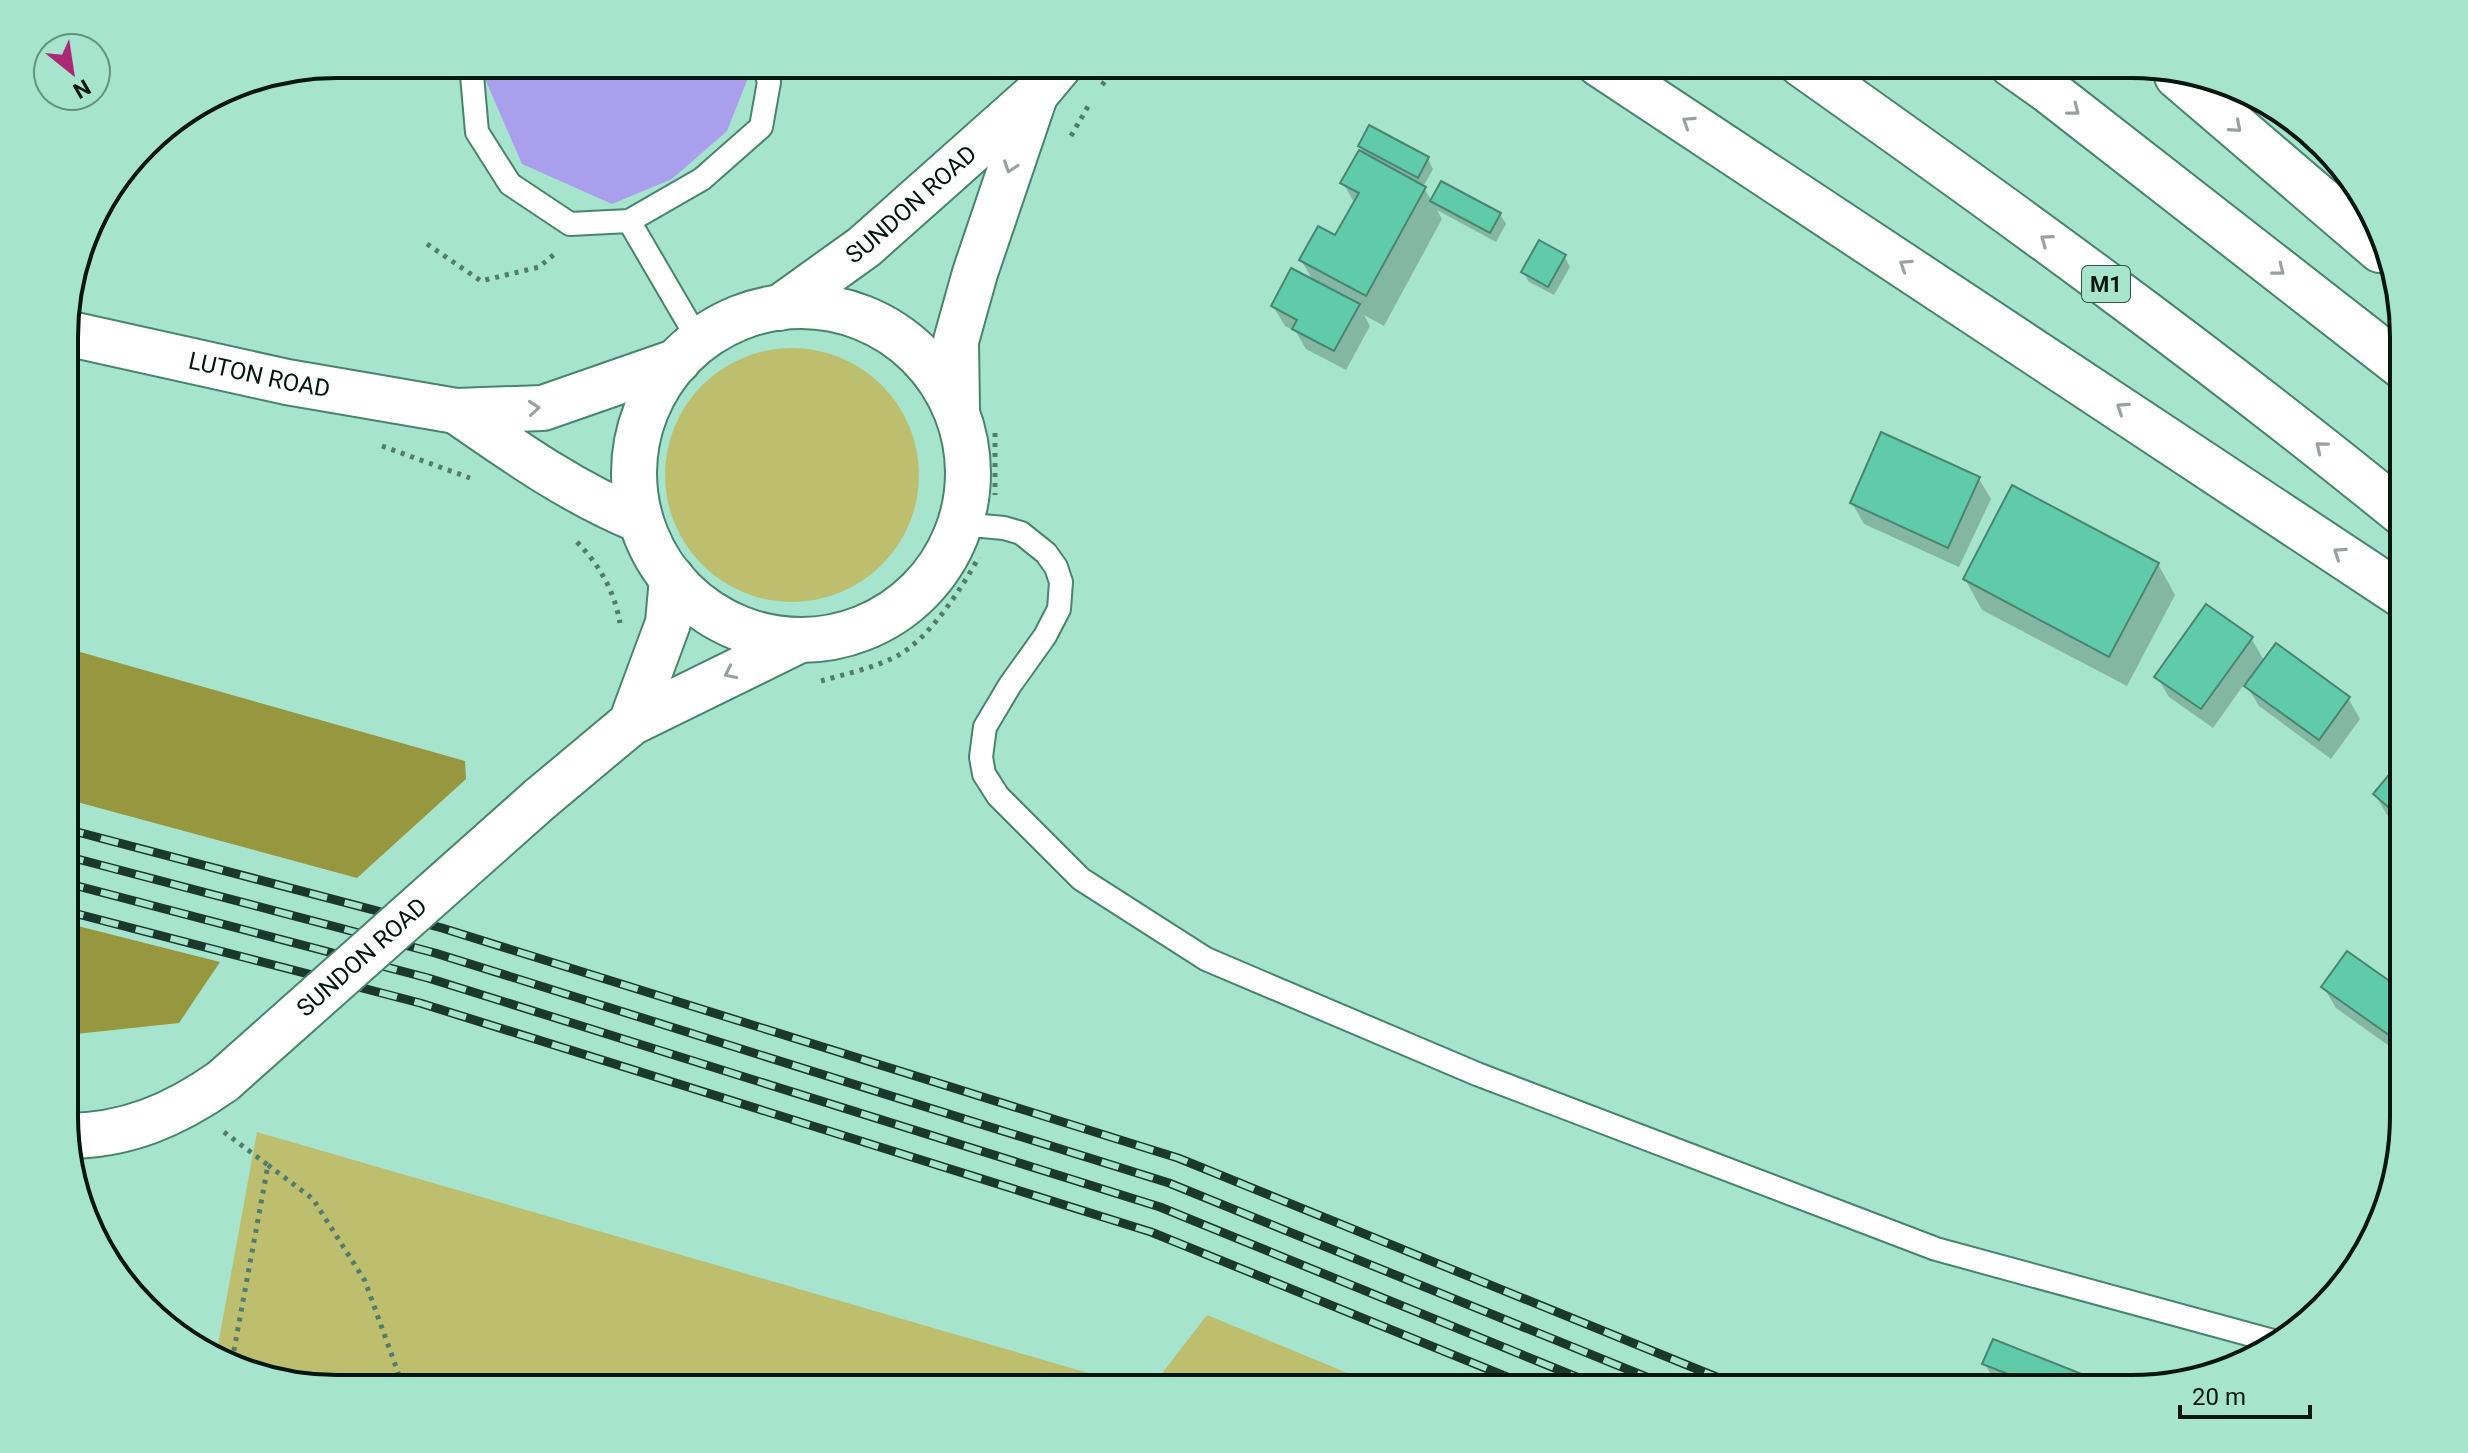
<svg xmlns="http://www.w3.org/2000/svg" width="2468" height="1453" viewBox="0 0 2468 1453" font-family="Roboto,sans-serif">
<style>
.green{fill:#bdbf6f}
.forest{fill:#96973f}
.water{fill:#aa9fed}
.shadow{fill:#0003}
.building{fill:#60cba9;stroke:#498571;stroke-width:2}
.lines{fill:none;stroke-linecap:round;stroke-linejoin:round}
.service-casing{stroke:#48846f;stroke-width:26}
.tertiary-casing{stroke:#48846f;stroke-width:48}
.secondary-casing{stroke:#48846f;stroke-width:48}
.motorway-casing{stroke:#48846f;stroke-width:48}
.path{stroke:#527c6d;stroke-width:5;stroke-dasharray:4 6;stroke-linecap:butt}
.service{stroke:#fff;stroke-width:22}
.tertiary{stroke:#fff;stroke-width:44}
.secondary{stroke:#fff;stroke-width:44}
.motorway{stroke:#fff;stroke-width:44}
.rail-casing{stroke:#1b382f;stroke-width:9}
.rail{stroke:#a6e4cd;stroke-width:6;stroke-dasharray:18;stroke-linecap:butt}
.tertiary-bridge-casing{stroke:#48846f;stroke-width:48;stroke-linecap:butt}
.tertiary-bridge{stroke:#fff;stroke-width:44}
.oneway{stroke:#99a29f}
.labels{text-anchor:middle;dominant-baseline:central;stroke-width:8;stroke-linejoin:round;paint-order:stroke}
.shield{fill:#a6e4cd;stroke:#325449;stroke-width:2}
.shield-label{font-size:22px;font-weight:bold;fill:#001710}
.street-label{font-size:24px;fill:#001710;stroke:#a6e4cd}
.rim{fill:none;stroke:#001710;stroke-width:4}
</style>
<rect width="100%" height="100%" fill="#a6e4cd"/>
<path class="green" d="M665 475a127 127 0 1 1 254 0a127 127 0 1 1-254 0Z
M257,1132L1130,1385L1128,1389H337L216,1356Z
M1207,1315L1386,1389H1150Z"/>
<path class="forest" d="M66,648L465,761L466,779L357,878L66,799Z
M66,923L220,962L179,1023L66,1035Z"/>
<path class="water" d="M494,64H739L748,78L727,131L672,179L612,204L522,164L485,79Z"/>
<path class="shadow" d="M1360,146L1428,159L1433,169L1423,187L1432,201L1500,214L1506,224L1496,242L1437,210L1442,219L1384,326L1364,315L1370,326L1346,370L1306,349L1296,332L1285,326L1273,306L1314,282L1301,260L1336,238L1355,204L1343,183L1366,157Z
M1565,257L1570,267L1554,295L1529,282L1523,272Z
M1979,479L1991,499L1959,567L1864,524L1852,503Z
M2158,564L2175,595L2127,686L1982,610L1965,579Z
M2251,638L2265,662L2348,698L2360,719L2331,759L2259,706L2245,683L2213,728L2169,697L2157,677Z
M2403,761V828L2387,815L2375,794Z
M2324,988L2402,992L2403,989V1056L2336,1008Z
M1994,1341L2112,1388H2007L1996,1384L1985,1364Z"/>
<path class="building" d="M1369,125L1429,157L1418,178L1358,146Z
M1359,150L1426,187L1366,296L1299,260L1318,226L1335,235L1359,193L1340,183Z
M1441,181L1501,213L1490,233L1430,201Z
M1539,240L1566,255L1548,287L1521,272Z
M1291,268L1360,304L1334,351L1292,329L1297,320L1271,306Z
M1881,432L1980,477L1948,548L1850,503Z
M2012,485L2159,563L2109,657L1963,579Z
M2206,604L2253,637L2201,709L2154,677Z
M2276,643L2350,697L2319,740L2244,686Z
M2403,758V799L2393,811L2373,794Z
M2347,951L2401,989L2403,986V1045L2321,987Z
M1993,1339L2117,1388H2044L1982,1364Z"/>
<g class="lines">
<defs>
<path id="service" d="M471,64L477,132L510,184L570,224L629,221L702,179L761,127L769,82L763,64
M629,221L699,341
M960,524L1004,528L1021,533L1046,553L1056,567L1061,582L1059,609L1045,636L1010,685L985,727L981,757L984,774L998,796L1081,879L1206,959L1477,1074L1936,1249L2277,1342"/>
<path id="tertiary" d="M631,723L668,623L672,578
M540,799L631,723L800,640
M66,1136C126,1136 175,1115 223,1081"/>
<g id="secondary">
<circle cx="801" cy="473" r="167"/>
<path id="s1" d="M779,308L864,247L1036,94L1061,64"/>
<path id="s2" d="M66,333L287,382L456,411L543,408L678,361"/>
<path d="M957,410L956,341L975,273L1035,96"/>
<path d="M456,411C515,452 573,493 639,520"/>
</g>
<path id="motorway" d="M1599,64L2403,596
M1801,64C2006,209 2209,356 2403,514
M2011,64L2049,91L2403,367
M2177,76L2380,250"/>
</defs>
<use href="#service" class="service-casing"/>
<use href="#tertiary" class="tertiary-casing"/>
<use href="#secondary" class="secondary-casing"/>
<use href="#motorway" class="motorway-casing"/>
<path class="path" d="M1102,85L1119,64
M1071,136L1090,103
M427,244L481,281L539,267L557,252
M995,433V495
M382,446L470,478
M577,542C600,566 614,590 620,623
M821,681C845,674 874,668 897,656C930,638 961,589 979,557
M224,1132L268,1165L232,1361
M268,1165L313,1199L365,1281L404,1389"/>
<use href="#service" class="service"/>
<use href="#tertiary" class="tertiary"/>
<use href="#secondary" class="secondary"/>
<use href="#motorway" class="motorway"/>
<defs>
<path id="rail" d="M66,829L442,928L1178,1158L1746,1389
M66,856L435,953L1169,1183L1676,1389
M66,883L428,978L1160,1207L1606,1389
M66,911L420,1003L1151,1232L1537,1389"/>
</defs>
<use href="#rail" class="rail-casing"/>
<use href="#rail" class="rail"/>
<defs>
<g id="tertiary-bridge">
<path id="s3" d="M223,1081L540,799"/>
</g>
</defs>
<use href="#tertiary-bridge" class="tertiary-bridge-casing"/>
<use href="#tertiary-bridge" class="tertiary-bridge"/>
</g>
<defs><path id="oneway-chevron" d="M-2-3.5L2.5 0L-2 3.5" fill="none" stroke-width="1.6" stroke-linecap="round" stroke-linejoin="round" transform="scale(2)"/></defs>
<g class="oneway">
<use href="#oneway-chevron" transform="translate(2074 110) rotate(38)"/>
<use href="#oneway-chevron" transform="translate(1688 122) rotate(-147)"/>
<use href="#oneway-chevron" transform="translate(2236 127) rotate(41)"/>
<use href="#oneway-chevron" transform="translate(1010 167) rotate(109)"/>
<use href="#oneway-chevron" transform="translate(2046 240) rotate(-144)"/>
<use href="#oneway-chevron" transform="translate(1905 265) rotate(-147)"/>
<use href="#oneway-chevron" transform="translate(2279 270) rotate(38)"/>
<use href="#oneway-chevron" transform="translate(534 408) rotate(-5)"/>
<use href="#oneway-chevron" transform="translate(2122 408) rotate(-146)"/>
<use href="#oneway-chevron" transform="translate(2321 447) rotate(-141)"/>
<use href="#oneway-chevron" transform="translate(2339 553) rotate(-146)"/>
<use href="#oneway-chevron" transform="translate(730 673) rotate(154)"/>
</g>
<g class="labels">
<rect class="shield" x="2082" y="266" width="48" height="36" rx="6"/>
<g class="shield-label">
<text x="2106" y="284">M1</text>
</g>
<g class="street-label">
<text stroke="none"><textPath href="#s1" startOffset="168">SUNDON ROAD</textPath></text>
<text stroke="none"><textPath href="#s2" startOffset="198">LUTON ROAD</textPath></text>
<text stroke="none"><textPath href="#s3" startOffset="186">SUNDON ROAD</textPath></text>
</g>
</g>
<path d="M0 0H2468V1453H0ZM337 78H2131A259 259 0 0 1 2390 337V1116A259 259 0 0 1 2131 1375H337A259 259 0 0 1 78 1116V337A259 259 0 0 1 337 78Z" fill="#a6e4cd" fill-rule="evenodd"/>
<path class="rim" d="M337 78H2131A259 259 0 0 1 2390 337V1116A259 259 0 0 1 2131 1375H337A259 259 0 0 1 78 1116V337A259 259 0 0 1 337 78Z"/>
<g transform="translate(72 72) rotate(150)"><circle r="38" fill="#a6e4cd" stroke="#649281" stroke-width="2"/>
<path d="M0-6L14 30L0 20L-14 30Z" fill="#aa2874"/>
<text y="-12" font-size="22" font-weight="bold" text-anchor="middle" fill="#001710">N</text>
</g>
<path d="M2180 1405v12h130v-12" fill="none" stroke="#001710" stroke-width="4"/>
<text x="2192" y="1405" font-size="24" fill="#001710" stroke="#a6e4cd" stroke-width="6" paint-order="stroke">20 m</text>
</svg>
